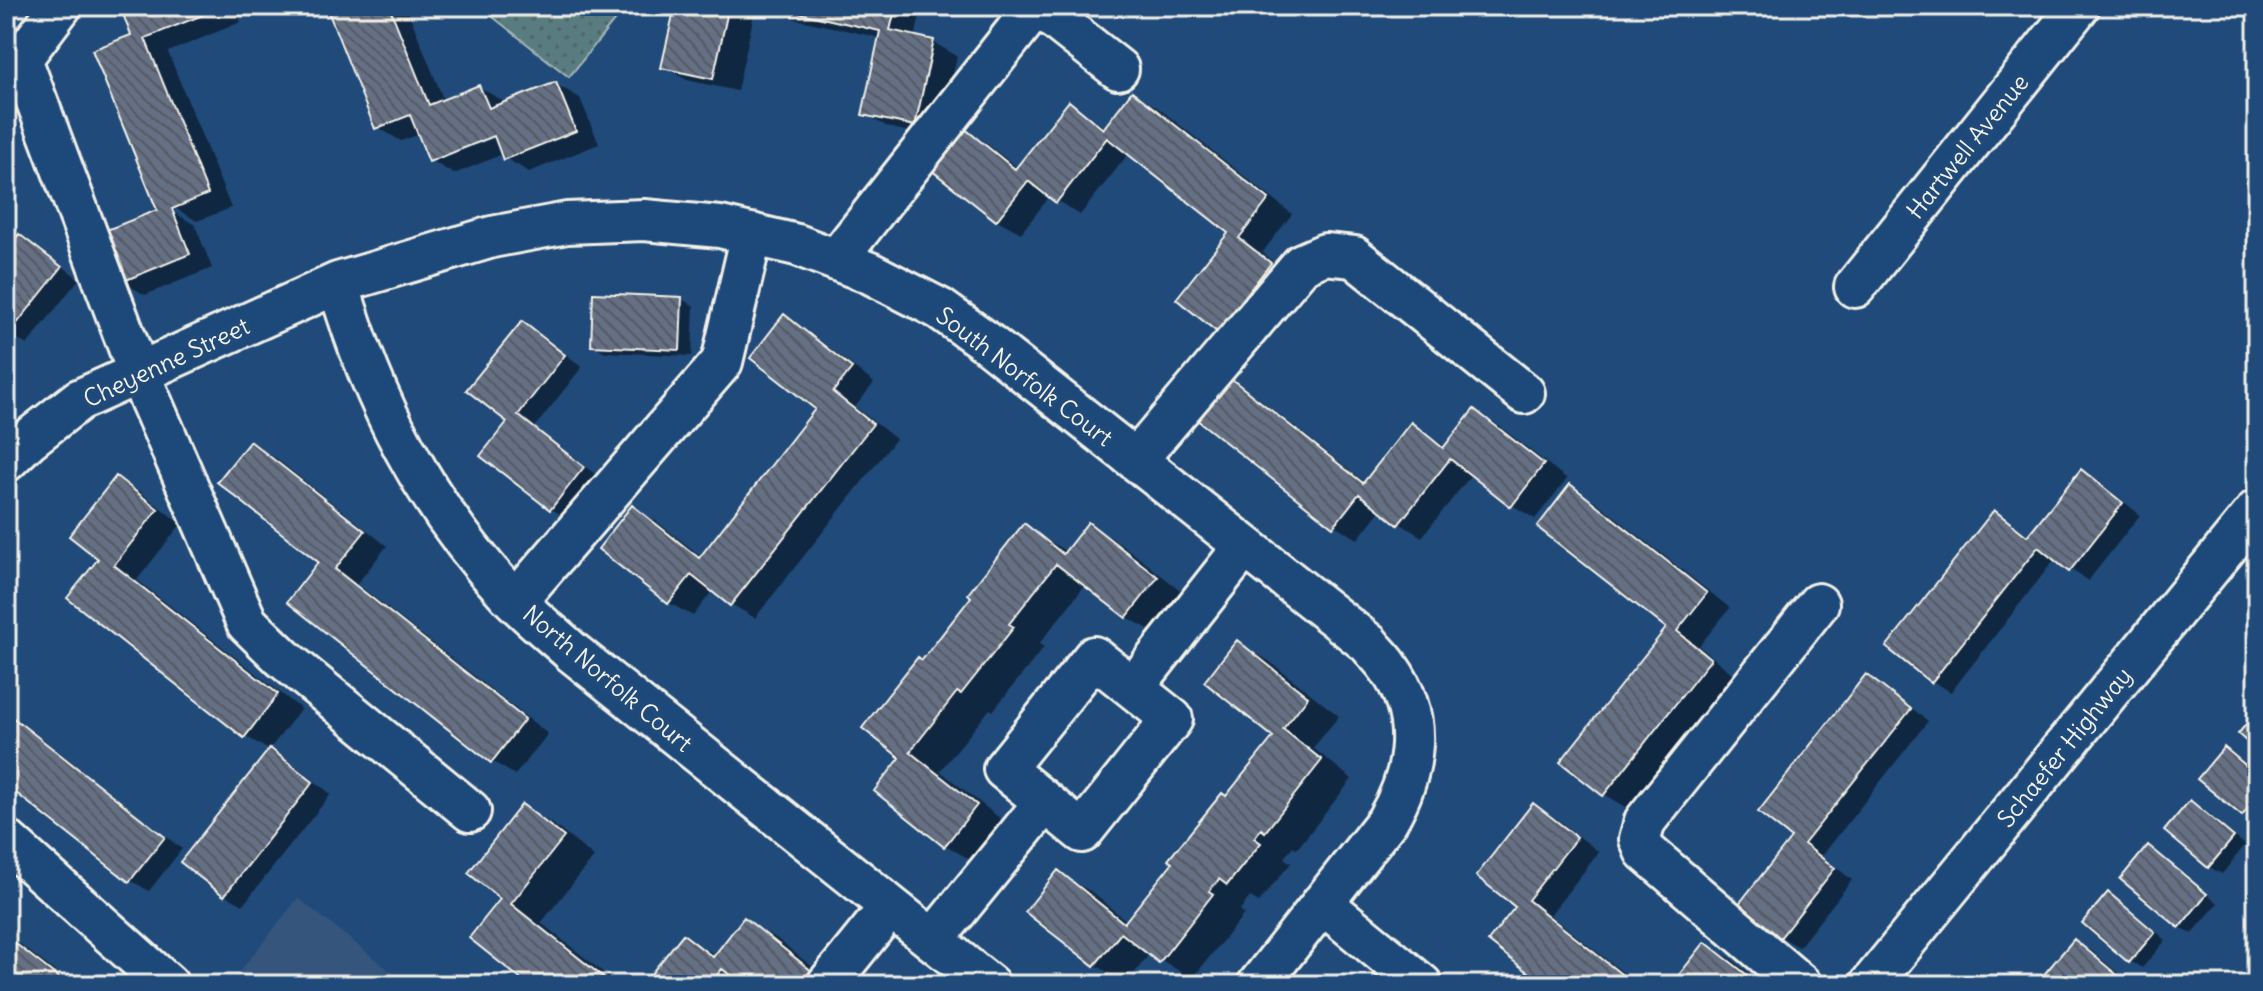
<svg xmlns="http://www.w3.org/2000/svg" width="2263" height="991" viewBox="0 0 2263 991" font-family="Delius,sans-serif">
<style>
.built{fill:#34557d}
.park{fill:url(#park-dots);stroke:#a6b6b4;stroke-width:2}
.shadow{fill:#0007;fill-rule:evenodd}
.building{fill:url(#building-back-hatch);stroke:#f4f1e8;stroke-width:2}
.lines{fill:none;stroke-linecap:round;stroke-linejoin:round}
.minor-casing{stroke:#f4f1e8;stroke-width:46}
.minor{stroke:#1f4a7a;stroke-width:40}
.labels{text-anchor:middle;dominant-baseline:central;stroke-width:8;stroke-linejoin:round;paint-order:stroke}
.street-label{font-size:24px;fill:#f4f1e8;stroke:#1f4a7a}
</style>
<defs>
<pattern id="park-dots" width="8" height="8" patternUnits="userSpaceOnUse" patternTransform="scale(2)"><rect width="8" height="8" fill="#587b80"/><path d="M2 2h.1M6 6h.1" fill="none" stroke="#516466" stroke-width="1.8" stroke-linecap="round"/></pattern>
<pattern id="building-back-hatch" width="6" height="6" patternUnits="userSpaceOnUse" patternTransform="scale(2)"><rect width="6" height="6" fill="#656f85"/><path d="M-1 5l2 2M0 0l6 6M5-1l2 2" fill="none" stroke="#565a62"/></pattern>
</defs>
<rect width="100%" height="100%" fill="#1f4a7a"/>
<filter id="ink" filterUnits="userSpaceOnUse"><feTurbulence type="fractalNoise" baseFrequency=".0125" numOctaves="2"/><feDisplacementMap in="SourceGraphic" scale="16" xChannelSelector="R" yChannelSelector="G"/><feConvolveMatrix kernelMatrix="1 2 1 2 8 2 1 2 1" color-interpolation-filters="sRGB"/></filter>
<g filter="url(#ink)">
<path class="built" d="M298,898L408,985H229Z"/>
<path class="park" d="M479,6H626L569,77Z"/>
<path class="shadow" d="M122,6H234L241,22L168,52L231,208L197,221L175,208V213L195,225L212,268L145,295L121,281L159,212L134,36Z
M262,6H280L269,10Z
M328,6H406L444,101L479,87L503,101L504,104L556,84L580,98L599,144L529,172L505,158L503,154L454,174L430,160L420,134L401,141L377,127ZM502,130L504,134L443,158V154Z
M677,6H922L915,38L933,42L957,56L939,139L888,127L864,114L881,38L755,10L737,91L687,80L663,67Z
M1133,93L1157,107L1292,214L1262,253L1294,278L1242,344L1218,330L1231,233L1129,153L1080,215L1050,196L1021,233L997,220L959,127L983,141L1018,168L1069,104L1106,128Z
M20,236L38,247L79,279L27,345L6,332V254Z
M681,299L694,306L692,356L605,352L593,345Z
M784,317L808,331L874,383L855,407L896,439L755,618L731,604L713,590L693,616L669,603L633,508L656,521L702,557L818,409Z
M522,323L540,334L582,367L535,427L601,479L569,519L551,509L510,422Z
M1230,380L1253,394L1366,483L1412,425L1446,447L1475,411L1498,425L1567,479L1535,519L1512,505L1472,474L1422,537L1399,523L1381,509L1358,539L1334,525Z
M250,444L274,457L387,546L357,584L548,734L515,775L492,761L321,562Z
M2081,471L2100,482L2140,515L2088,581L2055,559L1951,692L1932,681L1995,513L2030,536Z
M117,478L140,492L181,524L137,580L301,709L269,750L245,736L101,558Z
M1571,487L1595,501L1730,608L1699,646L1733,674L1628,808L1604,794L1669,627Z
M1024,525L1067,552L1089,525L1120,543L1189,597L1159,635L1127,617L1086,584L1039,644L1044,647L993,711L990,709L940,771L1007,824L976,863L945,845L903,757L923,662L974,597Z
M1238,643L1269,661L1339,716L1313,748L1352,779L1297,849L1293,846L1284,858L1291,863L1259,902L1250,897L1240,910L1244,914L1192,979L1150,953L1127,983L1095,965L1028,911L1058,873L1090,891L1128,922L1276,737Z
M1867,676L1885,687L1928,721L1822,856L1852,880L1799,947L1781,937L1794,838Z
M6,710L182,849L149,891L130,880L6,782Z
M2224,750L2236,757L2257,774V819L2255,821L2243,814Z
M270,751L289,761L331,794L243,905L225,895Z
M2190,803L2203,810L2245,845L2222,874L2209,867L2167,831Z
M523,806L554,825L594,857L541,923L619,985H532L503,899Z
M1534,806L1558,820L1599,852L1550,915L1639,985H1547L1518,906Z
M2149,847L2161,855L2218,903L2192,934L2180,927Z
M2108,895L2121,902L2166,940L2142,968L2130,961Z
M744,920L776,938L835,985H645L684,936L716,955Z
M6,933L72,985H6Z
M2074,941L2093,952L2132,985H2037Z
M1706,944L1730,958L1764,985H1673Z"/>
<path class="building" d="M120,6H217L218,9L145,38L208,194L172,209L190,254L119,283L99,233L157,210L92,50L131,35Z
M326,6H389L429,105L479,85L489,108L556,82L576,131L503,160L494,136L429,162L410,115L375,129Z
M675,6H729L713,79L661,68Z
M768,6H896L890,30L934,40L915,126L862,115L880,31Z
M1132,91L1269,199L1239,238L1271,263L1217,332L1176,299L1228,233L1107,138L1056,203L1028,181L996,221L926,166L959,124L1015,169L1069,101L1103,129Z
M19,234L62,267L7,336L6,250Z
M593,293L682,297L680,350L591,346Z
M784,314L852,368L833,392L873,424L730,606L691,575L668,604L598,549L632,505L699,558L815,409L750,358Z
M522,321L565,355L518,415L584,467L550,510L480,456L507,422L466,390Z
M1229,377L1363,483L1411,422L1443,448L1474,409L1544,464L1511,507L1450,459L1398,525L1359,494L1333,527L1196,419Z
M250,441L365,531L335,569L525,719L491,763L287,602L318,562L217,482Z
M2081,469L2123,503L2069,572L2038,547L1931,683L1886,647L1994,510L2027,536Z
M116,476L158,509L114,565L278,694L244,738L67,598L98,559L69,536Z
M1570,484L1707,593L1677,631L1711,659L1603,796L1560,762L1666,628L1537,527Z
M1088,522L1158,577L1126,618L1056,564L1009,624L1014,627L961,694L957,692L910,752L977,805L944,847L874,791L900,758L862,728L918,657L922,660L971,597L968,594L1024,523L1063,554Z
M1237,640L1308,697L1283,729L1322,760L1265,832L1261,829L1254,838L1261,843L1227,885L1219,879L1209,891L1213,894L1159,963L1121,933L1094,966L1025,912L1058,870L1124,923L1172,863L1168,860L1222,793L1226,796L1273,737L1204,682Z
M1866,674L1911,709L1804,844L1835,868L1780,938L1738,905L1791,838L1758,812Z
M2257,711V751L2238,734Z
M6,712L165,837L129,882L6,785Z
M2224,747L2257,775V797L2242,816L2197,779Z
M270,748L313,782L224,896L180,862Z
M2190,800L2234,837L2208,868L2164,831Z
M1533,803L1577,837L1528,900L1635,985H1544L1488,941L1515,907L1476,876Z
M522,804L564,837L511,904L613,985H528L469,938L500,899L468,873Z
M2148,845L2207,894L2179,928L2120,879Z
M2108,892L2155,932L2129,963L2082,923Z
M744,917L813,972L802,985H743L722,969L709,985H642L683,934L713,957Z
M6,936L68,985H6Z
M2074,939L2129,985H2035Z
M1705,942L1751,978L1745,985H1671Z"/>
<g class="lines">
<defs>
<path id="minor" d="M61,6L21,59L139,374L247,623L283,658L470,811
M1038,6L1118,69
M836,260L1036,6
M338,283C373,402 424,503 509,595C528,615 551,633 572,652L989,985
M1855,287L2079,6
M1136,460L1302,264L1325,254L1354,257L1524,393
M6,461L28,440L79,400L338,283L492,237L567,223L644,220L720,227L797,245L870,273L940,309L985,341L1369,644C1375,652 1383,659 1389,668C1424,717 1416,772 1387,821L1258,985
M516,601L722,362L752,234
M1045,802L1004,769L1094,657L1133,688
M6,840L168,985
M1322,903L1422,985
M933,940L1045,802L1082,832L1172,719L1133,688L1244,547
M827,985L890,907
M1801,985L1645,851L1640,839L1645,821L1818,604
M1870,985L2257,510"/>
</defs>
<use href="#minor" class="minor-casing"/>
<use href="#minor" class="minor"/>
</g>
</g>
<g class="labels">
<g class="street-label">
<text transform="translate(1967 146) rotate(-51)">Hartwell Avenue</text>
<text transform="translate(166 362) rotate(-25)">Cheyenne Street</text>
<text transform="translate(1025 376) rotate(37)">South Norfolk Court</text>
<text transform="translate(608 678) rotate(40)">North Norfolk Court</text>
<text transform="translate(2064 747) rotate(-51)">Schaefer Highway</text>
</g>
</g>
<rect width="2263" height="991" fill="none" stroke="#1f4a7a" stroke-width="32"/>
<rect x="16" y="16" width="2231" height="959" fill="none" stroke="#f4f1e8" stroke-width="3" filter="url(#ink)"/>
</svg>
